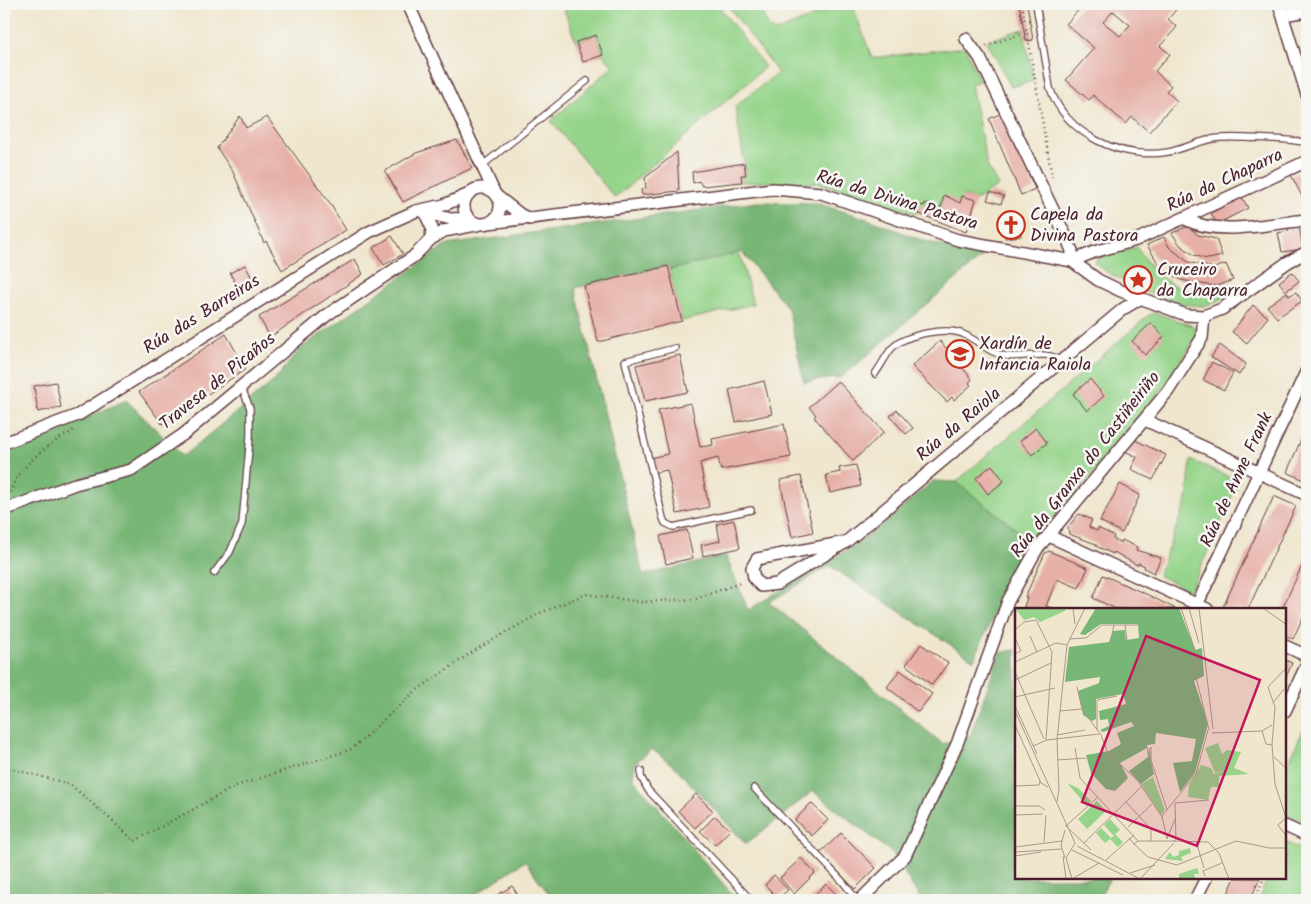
<svg xmlns="http://www.w3.org/2000/svg" width="1311" height="904" viewBox="0 0 1311 904" font-family="Kalam,sans-serif">
<style>
.green{fill:#95d48a;stroke:#707a5a}
.forest{fill:#78b676;stroke:#616a50}
.building{fill:#e6b0a7;fill-rule:evenodd}
.lines{fill:none;stroke-linecap:round;stroke-linejoin:round}
.lane-casing{stroke:#633d43;stroke-width:8}
.street-casing{stroke:#633d43;stroke-width:14}
.path{stroke:#633d43;stroke-width:2.5;stroke-dasharray:1 4;stroke-linecap:butt}
.lane{stroke:#fff;stroke-width:5.5}
.street{stroke:#fff;stroke-width:11}
.labels{text-anchor:middle;dominant-baseline:central;stroke-width:5;stroke-linejoin:round;paint-order:stroke}
.street-label{font-size:18px;fill:#4a1f2b;stroke:#f6f6f2}
.poi-label{font-size:18px;fill:#4a1f2b;stroke:#f6f6f2;text-anchor:start}
.inset-road{fill:none;stroke:#ad968c;stroke-width:1}
.view{fill:#c2185b;fill-opacity:0.15;stroke:#c2185b;stroke-width:2.5}
.inset-edge{fill:none;stroke:#4a1f2b;stroke-width:2.5}
</style>
<rect width="100%" height="100%" fill="#f6f6f2"/>
<filter id="ink" filterUnits="userSpaceOnUse"><feTurbulence type="fractalNoise" baseFrequency=".02" numOctaves="2"/><feDisplacementMap in="SourceGraphic" scale="10" xChannelSelector="R" yChannelSelector="G"/><feConvolveMatrix kernelMatrix="1 2 1 2 8 2 1 2 1" color-interpolation-filters="sRGB"/></filter>
<filter id="wash" filterUnits="userSpaceOnUse"><feTurbulence type="fractalNoise" baseFrequency=".0096" numOctaves="4" result="noise"/><feDisplacementMap in="SourceGraphic" scale="20" xChannelSelector="R" yChannelSelector="G"/><feGaussianBlur stdDeviation="1.12" result="paint"/><feColorMatrix in="noise" values="0 0 0 0 0 0 0 0 0 0 0 0 0 0 0 0 0 1.4 0 .05"/><feComposite in="paint" operator="in"/></filter>
<g filter="url(#wash)">
<rect width="100%" height="100%" fill="#efe6cd"/>
<path class="green" d="M562,4H717L765,67L615,198L551,121L613,66L603,55L596,35L576,42Z
M727,4H758L768,26L775,32L844,4H852L872,58L965,47L980,81L971,84L987,165L998,186L976,200L963,196L960,203L944,196L941,208L925,203L924,206L919,205L917,213L908,212L820,183L742,182L741,175L746,174L735,106L778,73Z
M1023,29L1034,81L1011,87L987,41Z
M1137,247C1157,282 1190,303 1230,289L1232,293C1224,297 1214,305 1204,306C1177,308 1114,281 1094,262L1101,257Z
M739,252L753,304L682,321L669,270Z
M1156,313L1193,326L1196,330V338L1163,389L1035,544L956,482L1149,315Z
M1191,460L1239,481L1190,591L1158,575L1187,500Z
M1307,721V824L1285,814V771Z
M1285,842L1307,852V900H1258L1268,878H1285Z"/>
<path class="forest" d="M757,202L816,203L868,219L924,241L983,256L842,377L804,382L788,308L742,252L669,270L668,266L575,288L643,575L726,556L748,610L844,552L879,528L933,481L956,482L1035,544L1013,569L974,660L830,566L769,602L943,744L970,736L1000,653L1016,650V878H1110L1098,900H921L893,854L813,791L746,844L675,767L652,749L635,763L633,778L737,900H553L525,861L467,900H4V455L126,400L183,456L275,380L300,349L446,245Z"/>
<g id="blocks">
<path class="building" d="M1019,4H1027L1033,40L1026,41Z
M1080,4H1136L1143,9L1148,4H1181L1168,19L1177,27L1160,46L1170,54L1155,71L1171,86L1166,91L1177,101L1149,132L1132,117L1126,124L1093,95L1089,100L1066,80L1094,48L1066,24L1082,6ZM1113,11L1130,25L1120,36L1103,22Z
M1235,4H1253L1237,9Z
M596,35L603,55L583,62L576,42Z
M1002,113L1035,189L1021,195L989,119Z
M240,116L246,128L267,117L329,202L346,230L282,270L266,241L264,243L233,172L217,148Z
M457,140L472,168L403,202L385,171L416,153Z
M677,152L679,191L642,195L641,190L646,188L645,178Z
M744,163L746,175H741L742,182L702,186L699,181L693,183L692,172Z
M1307,168V206L1291,175Z
M990,192L1004,196L1001,204L987,200Z
M944,195L960,203L962,196L976,200L966,232L917,213L919,205L924,206L925,203L941,208Z
M1242,197L1248,208L1217,224L1211,213Z
M1017,213L1021,236L1005,238L1002,215Z
M1299,225L1303,249L1282,252L1278,233L1289,231L1288,227Z
M1188,226L1198,235L1216,239L1222,256L1209,259L1203,258L1194,255L1180,245L1172,233Z
M392,236L403,254L384,265L373,248Z
M1164,237L1169,247L1188,262L1214,268L1226,264L1233,280L1216,286L1207,285L1181,280L1172,275L1158,263L1147,245Z
M355,259L363,274L270,337L259,317Z
M245,265L256,285L241,294L230,273Z
M668,266L682,321L598,342L584,286Z
M1292,272L1299,281L1286,291L1279,282Z
M1287,292L1289,296L1296,292L1302,301L1277,318L1267,306Z
M1253,305L1268,317L1247,343L1232,332Z
M1151,323L1164,337L1145,355L1132,341Z
M226,334L246,369L162,424L139,392Z
M940,341L972,379L969,383L971,385L954,400L952,397L947,402L912,366Z
M1220,345L1246,364L1239,375L1211,357Z
M680,355L688,392L645,401L636,365Z
M1212,362L1233,373L1224,390L1203,380Z
M1090,379L1104,396L1087,411L1073,394Z
M764,381L772,414L736,422L729,390Z
M838,381L884,432L853,461L814,417L816,415L809,407Z
M56,382L61,407L38,412L34,386Z
M691,403L700,447L713,445L712,439L784,424L791,457L721,470L718,458L700,463L709,507L677,514L667,470L653,473L650,458L668,454L658,410Z
M897,410L913,428L906,434L890,416Z
M1307,426V479L1306,481L1287,472Z
M1036,428L1047,443L1032,455L1020,441Z
M1133,439L1166,455L1153,480L1131,469L1137,457L1125,451Z
M856,465L861,486L830,493L826,475L840,472L839,468Z
M992,465L1004,481L988,494L976,478Z
M801,476L813,532L792,537L780,480Z
M1120,484L1140,495L1122,533L1100,521Z
M1274,496L1296,506L1248,609H1229L1223,607Z
M1079,514L1092,520L1089,527L1097,531L1098,528L1114,536L1113,539L1121,543L1122,540L1137,547L1136,550L1161,558L1154,573L1144,568L1145,566L1138,563L1137,565L1114,552L1113,554L1096,546V544L1069,534L1068,527Z
M734,520L740,548L703,556L701,545L720,541L717,524Z
M687,530L693,558L666,564L660,536Z
M1049,551L1088,568L1079,588L1057,579L1046,606L1053,609H1023L1027,598L1025,597L1045,553Z
M1307,555V608L1293,639L1285,635V609H1282Z
M1103,575L1148,595L1176,609H1116L1093,598Z
M921,644L948,663L932,685L906,665Z
M1285,660L1292,663L1285,680Z
M900,670L932,694L918,712L887,687Z
M696,794L713,811L695,828L678,811Z
M811,803L828,820L812,836L795,820Z
M715,816L730,830L715,845L700,831Z
M841,833L876,868L855,889L820,853Z
M801,858L815,873L794,894L780,878Z
M774,875L788,890L778,898L765,885Z
M1235,878H1260L1250,900H1225Z
M826,884L840,898L838,900H809Z
M512,886L521,900H489Z"/>
</g>
</g>
<g filter="url(#ink)">
<use href="#blocks" fill-opacity="0" stroke="#633d43" stroke-width="1"/>
<g class="lines">
<defs>
<path id="lane" d="M1036,4L1050,88C1066,135 1121,160 1168,152C1183,149 1197,142 1212,139C1225,136 1293,139 1307,143
M483,165L587,81
M675,348L625,361L663,518L665,523L673,527L751,510
M875,374C881,366 886,355 892,348C906,334 948,326 965,335C980,342 989,353 1006,356C1024,359 1046,349 1061,361
M214,573L230,552L242,524L250,437V408L241,386
M641,771V777L648,790L751,900
M754,788L843,882L857,900"/>
<path id="street" d="M408,4L494,192
M1279,4L1307,95
M1283,15L1307,11
M966,39L980,58L1068,241L1072,251V261
M464 206a18 18 0 1 1 36 0a18 18 0 1 1-36 0Z
M498,197L521,215L530,219
M422,212L451,219L469,218
M425,213L432,228L431,239
M1185,219C1218,237 1270,223 1307,220
M488,223L773,189L821,193L958,240L1072,261L1098,280L1121,291L1186,315L1204,316L1222,309L1288,262L1307,252
M1072,261L1094,252L1136,240L1307,161
M1145,420L1307,495
M4,443L78,415L369,232L416,211L444,205L467,195
M4,510L75,484L131,470L184,434L327,315L413,257L431,239L444,231L481,224
M1049,536L1207,609
M846,542L757,559L752,568L754,578L761,586L777,584L846,542L1123,309L1141,298
M1197,605L1307,370
M1285,646L1307,656
M1285,711L1307,664
M1285,826L1307,836
M860,900L905,856L957,744L1008,601L1037,549L1168,391L1202,338L1204,316
M1195,900L1206,878"/>
</defs>
<use href="#lane" class="lane-casing"/>
<use href="#street" class="street-casing"/>
<path class="path" d="M1022,4L1052,177
M986,46L1027,32
M6,496C13,489 13,483 18,476C32,458 51,441 72,432L73,430
M4,772L12,769L70,784L135,841L236,786L352,749L413,693L472,652L540,613L586,594L641,602L695,599L743,582
M1254,900L1264,878"/>
<use href="#lane" class="lane"/>
<use href="#street" class="street"/>
</g>
</g>
<defs>
<symbol id="church-ring" viewBox="-11 -11 22 22"><circle r="9.5" fill="#f6f6f2" stroke="#c8321e" stroke-width="1.5"/><path d="M-1.2-6h2.4v3.5h3.3v2.4h-3.3V6h-2.4V-.1h-3.3v-2.4h3.3Z" fill="#c8321e"/></symbol>
<symbol id="sight-ring" viewBox="-11 -11 22 22"><circle r="9.5" fill="#f6f6f2" stroke="#c8321e" stroke-width="1.5"/><path d="M0-6L1.8-2.2L6-1.7L2.9 1.2L3.7 5.4L0 3.3L-3.7 5.4L-2.9 1.2L-6-1.7L-1.8-2.2Z" fill="#c8321e"/></symbol>
<symbol id="school-ring" viewBox="-11 -11 22 22"><circle r="9.5" fill="#f6f6f2" stroke="#c8321e" stroke-width="1.5"/><path d="M0-5L7-2L0 1L-7-2ZM-4 1L0 2.5L4 1V4Q0 6-4 4Z" fill="#c8321e"/></symbol>
</defs>
<g fill-rule="evenodd">
<use href="#church-ring" x="995" y="209" width="32" height="32"/>
<use href="#sight-ring" x="1122" y="264" width="32" height="32"/>
<use href="#school-ring" x="944" y="338" width="32" height="32"/>
</g>
<g class="labels">
<g class="street-label">
<text transform="translate(1225 181) rotate(-25)">Rúa da Chaparra</text>
<text transform="translate(897 201) rotate(17)">Rúa da Divina Pastora</text>
<text transform="translate(202 315) rotate(-32)">Rúa das Barreiras</text>
<text transform="translate(218 382) rotate(-39)">Travesa de Picaños</text>
<text transform="translate(959 425) rotate(-40)">Rúa da Raiola</text>
<text transform="translate(1086 465) rotate(-52)">Rúa da Granxa do Castiñeiriño</text>
<text transform="translate(1237 480) rotate(-65)">Rúa de Anne Frank</text>
</g>
<g class="poi-label">
<text x="1030" y="215">Capela da<tspan x="1030" dy="21">Divina Pastora</tspan></text>
<text x="1157" y="270">Cruceiro<tspan x="1157" dy="21">da Chaparra</tspan></text>
<text x="979" y="344">Xardín de<tspan x="979" dy="21">Infancia Raiola</tspan></text>
</g>
</g>
<g transform="translate(1015 608)">
<rect width="271" height="271" fill="#efe6cd"/>
<path d="M0,0H50V3L25,14L19,9L9,12ZM203,135L207,146L212,142L226,144L219,160L234,166L204,168V179H196L193,192L173,189L174,177L186,157L196,160L199,166L213,162L200,165L190,140ZM138,169L150,202L146,207L126,176ZM52,175L63,180L76,193L72,198ZM82,193L91,203L72,221L63,211ZM95,211L105,222L100,226L108,234L103,239L95,231L90,235L81,225L86,220L96,230L99,228L89,217ZM175,240L176,245L166,249L168,253L150,251L155,244L158,249L164,247V243ZM182,260L184,266H179L180,270L164,271V266Z" fill="#95d48a"/>
<path d="M81,0H164L180,42L187,40L189,68L179,73L193,116L180,165L165,184L158,155L177,153L181,131L141,125L140,136L132,137L139,166L126,176L114,163L133,149L132,140L105,155L113,170L100,183L91,181L76,165L71,147L94,143L106,136L102,125L119,118L116,114L88,124L85,122L94,118L93,111L85,112L84,103L111,96L108,86L81,91V111L77,113L68,107L63,83L84,75L85,69L50,74L54,39L94,34L98,23L110,22L111,32L124,30L123,16H86L70,27L65,26Z" fill="#78b676"/>
<path class="inset-road" d="M58,0L60,16M166,0L180,42V65L194,122M174,0L184,35M184,0L198,121M248,0L272,17M110,17L112,32M0,22L9,14L21,12L37,44L31,132M15,28L22,44M0,30L6,43L0,46M54,31L71,30L87,17H123M95,35L99,17M0,54L41,35L52,37M272,59L253,79L260,99L257,137L260,176L271,210L263,217L272,229M0,64L29,131M0,72L36,55M62,79L67,101L86,127L93,145L123,173L147,209M0,89L40,80M258,95L269,81M0,98L22,146M0,103L60,235L51,250L57,271M45,103L67,101M0,117L26,175L33,179M82,122V92L102,88M247,123L251,136L257,137M197,125L247,123L257,117M42,127L70,122M18,138L32,132L84,126M60,140L65,170L123,233L119,236L114,230M259,149L272,161M42,152L71,150M136,152V139L134,142L136,152L152,202M0,178L24,177L25,173M42,194L44,181L42,132L52,37L70,0M111,194L136,221V233M160,195L161,232M160,195L194,192M0,198H24L30,202M0,207L28,206M50,217L76,242M52,217L83,189M113,219L137,196M50,222L46,237L50,250M152,231L147,208L181,166L193,122M152,231L160,211M123,233H161H158M161,233L193,234L204,245L214,271M181,233L189,260M29,234L31,207M69,235L127,178M119,236L133,249L162,257L221,233L254,240H272M62,238L125,271M0,239L47,233M57,242L108,267M0,244L47,241M0,248L26,244M48,248L51,271M91,252L119,227M115,265L140,257M190,268L188,263L207,255M57,271L84,255M125,271L159,235"/>
<path class="view" d="M131,28L245,72L182,238L67,194Z"/>
<rect width="271" height="271" class="inset-edge"/>
</g>
<rect width="1311" height="904" fill="none" stroke="#f6f6f2" stroke-width="20"/>
</svg>
